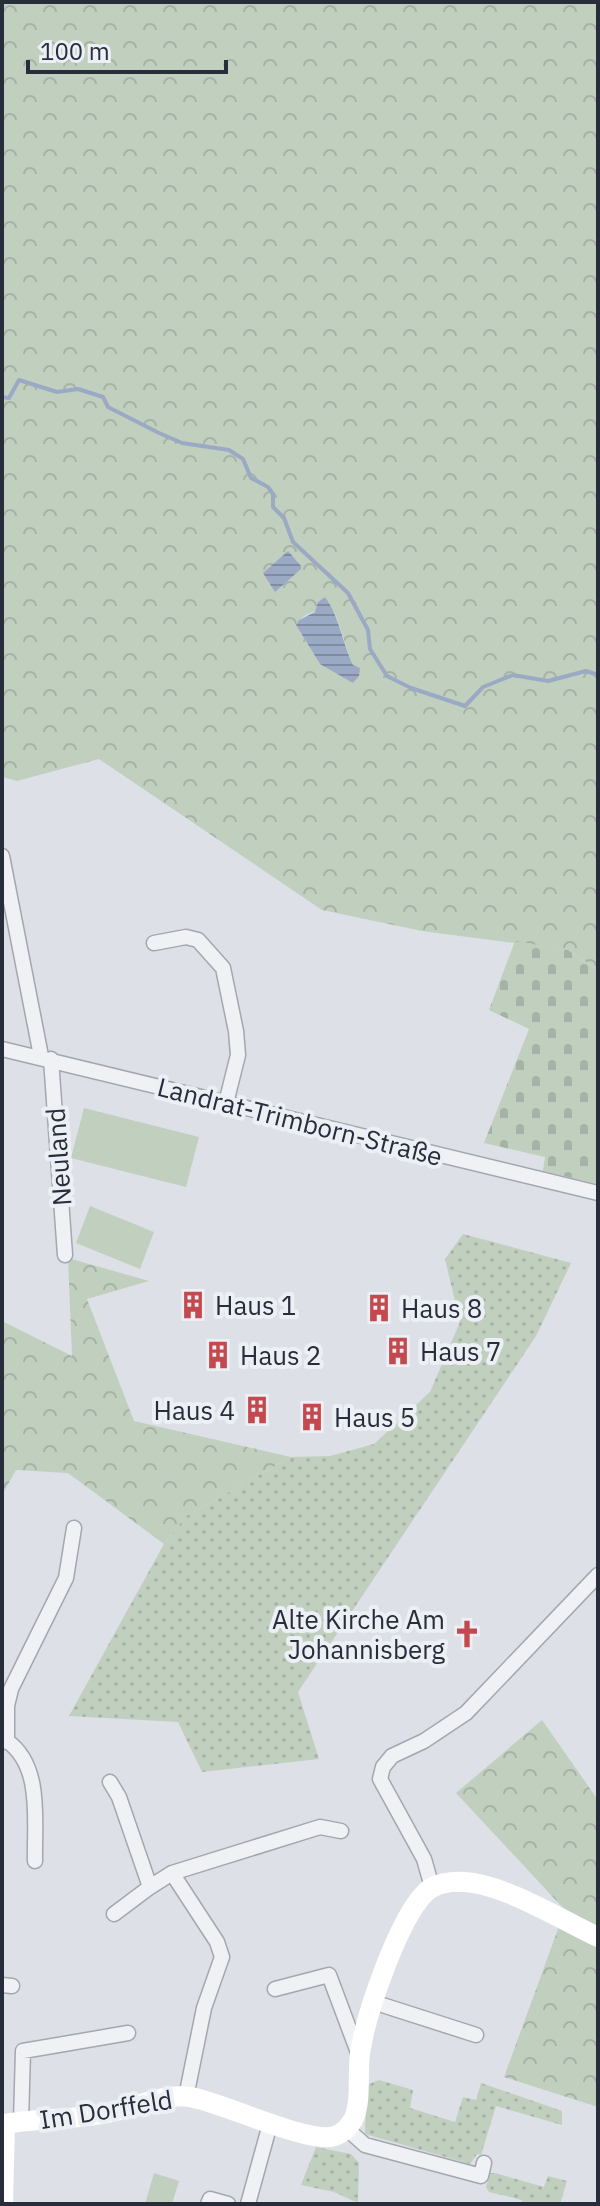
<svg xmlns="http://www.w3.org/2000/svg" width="600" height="2206" viewBox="0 0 600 2206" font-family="'IBM Plex Sans',sans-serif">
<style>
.grass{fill:url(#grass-dots)}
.forest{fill:url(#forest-crowns);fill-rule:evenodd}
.cemetery{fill:url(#cemetery-stones)}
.park{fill:#c1cfbf}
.water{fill:url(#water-rules)}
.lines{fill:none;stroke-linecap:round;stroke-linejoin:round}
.stream{stroke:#9aaac4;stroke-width:4}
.street-casing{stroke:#a3a7b0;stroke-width:17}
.street{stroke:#f0f1f5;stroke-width:14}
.secondary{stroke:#fff;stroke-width:20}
.labels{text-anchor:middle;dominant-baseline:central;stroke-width:8;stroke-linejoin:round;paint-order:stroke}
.street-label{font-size:26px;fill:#282d3c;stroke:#eceff4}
.poi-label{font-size:26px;fill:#282d3c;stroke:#eceff4;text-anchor:start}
</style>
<defs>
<pattern id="grass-dots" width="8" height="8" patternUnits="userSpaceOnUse" patternTransform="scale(2)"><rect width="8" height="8" fill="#c1cfbf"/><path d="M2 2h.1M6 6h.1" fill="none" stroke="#a6b2a5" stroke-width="1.8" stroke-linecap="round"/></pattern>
<pattern id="forest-crowns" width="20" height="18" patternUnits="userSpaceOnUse" patternTransform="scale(2)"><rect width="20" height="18" fill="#c1cfbf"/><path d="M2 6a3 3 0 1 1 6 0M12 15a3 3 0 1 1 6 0" fill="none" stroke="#a6b2a5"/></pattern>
<pattern id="cemetery-stones" width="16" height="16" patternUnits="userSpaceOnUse" patternTransform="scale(2)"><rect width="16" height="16" fill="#c1cfbf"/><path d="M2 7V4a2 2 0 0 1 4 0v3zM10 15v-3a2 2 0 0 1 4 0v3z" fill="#a6b2a5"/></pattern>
<pattern id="water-rules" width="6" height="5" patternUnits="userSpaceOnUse" patternTransform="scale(2)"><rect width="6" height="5" fill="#9aaac4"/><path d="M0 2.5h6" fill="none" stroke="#7e8ba0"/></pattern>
</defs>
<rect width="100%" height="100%" fill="#dde0e6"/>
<path class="grass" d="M463,1234L571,1263L536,1336L298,1692L319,1759L202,1772L178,1722L69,1716L164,1544L186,1516L291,1457L330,1456L374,1444L430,1392L460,1322L445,1259Z
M379,2080L413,2090L410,2108L455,2122L463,2097L476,2100L481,2083L562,2111V2125L496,2106L481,2155L477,2154L470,2164L365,2134L367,2085Z
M316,2147L351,2154L359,2163L358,2203L334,2192L301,2185Z
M490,2173H495L544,2187L548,2176L567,2181L560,2204H522V2200L489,2192L486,2187Z"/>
<path class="forest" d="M2,2H598V970L568,950L422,931L322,910L99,759L17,781L2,777ZM331,607C342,625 344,646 353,665L320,664L296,625C302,613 319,610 331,607Z
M68,1258L149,1281L87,1299L134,1421L291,1457L186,1516L164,1544L68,1473L16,1470L2,1495V1321L72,1356Z
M542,1720L598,1800V2107L504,2077L565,1910L456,1793Z"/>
<path class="cemetery" d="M515,941L568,950L598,970V1184L543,1171L545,1157L484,1143L529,1029L489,1010Z"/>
<path class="park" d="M84,1108L199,1137L186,1187L71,1158Z
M90,1206L154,1232L140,1269L76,1243Z
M154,2173L179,2181L172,2204H145Z"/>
<path class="water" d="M288,551L301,566V569L275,592L263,573Z
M325,597C340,618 342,642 353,665L360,668L359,676L353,683L320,664L296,625L299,620L315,612L318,602Z"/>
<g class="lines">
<path class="stream" d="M2,397L9,398L19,380L57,392L78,389L103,397L108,407L159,433L182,443L229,450L243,459L251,478L268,487L273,494V507L284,518L293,542L348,593L368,630L370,649L387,676L411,688L465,706L483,687L513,675L548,681L586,671L598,675"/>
<defs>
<path id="street" d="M2,856L41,1056
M154,943L186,937L198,940L223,968L236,1031L238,1055L226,1103
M2,1049L598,1193
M51,1059L65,1255
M7,1741V1706L11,1689L66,1578L74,1528
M2,1742L7,1741C43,1766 34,1822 35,1861
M110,1782L119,1797L150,1887L172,1873L217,1942L222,1957L204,2008L186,2097
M172,1873L320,1827L341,1831
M432,1887L424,1859L380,1779L383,1767L392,1756L424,1741L466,1713L598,1575
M114,1914L150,1887
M2,1985L12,1986
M275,1989L329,1975L359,2055
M373,2002L476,2035
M21,2121L23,2051L128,2033
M347,2129L365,2145L481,2176L484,2163
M208,2204L210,2199L228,2204
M248,2204L270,2124"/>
</defs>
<use href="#street" class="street-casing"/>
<use href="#street" class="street"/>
<path class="secondary" d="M3,2204L5,2124C39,2118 74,2120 107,2113C134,2108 162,2093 190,2097C222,2102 309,2145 335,2136C343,2133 349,2127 353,2120C362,2102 357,2075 360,2054C365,2016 398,1920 425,1893C434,1883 452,1881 465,1882C503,1884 562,1920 598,1937"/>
</g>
<defs>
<symbol id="building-bare" viewBox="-9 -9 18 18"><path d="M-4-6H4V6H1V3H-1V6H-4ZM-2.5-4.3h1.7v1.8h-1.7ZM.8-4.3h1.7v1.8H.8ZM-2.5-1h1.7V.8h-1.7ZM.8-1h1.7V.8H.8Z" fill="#c4494e" stroke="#eceff4" stroke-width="2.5" paint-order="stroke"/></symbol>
<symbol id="church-bare" viewBox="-9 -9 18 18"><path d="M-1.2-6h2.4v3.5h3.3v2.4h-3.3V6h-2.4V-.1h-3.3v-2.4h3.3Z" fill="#c4494e" stroke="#eceff4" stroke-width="2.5" paint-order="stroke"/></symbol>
</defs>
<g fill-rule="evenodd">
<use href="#building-bare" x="173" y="1285" width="40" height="40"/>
<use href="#building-bare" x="359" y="1288" width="40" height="40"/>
<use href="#building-bare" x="378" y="1331" width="40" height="40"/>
<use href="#building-bare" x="198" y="1335" width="40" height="40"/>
<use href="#building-bare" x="237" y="1390" width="40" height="40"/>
<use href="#building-bare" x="292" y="1397" width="40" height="40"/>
<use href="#church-bare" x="447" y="1614" width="40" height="40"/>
</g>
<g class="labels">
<g class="street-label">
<text transform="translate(300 1121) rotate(14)">Landrat-Trimborn-Straße</text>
<text transform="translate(58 1157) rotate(-94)">Neuland</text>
<text transform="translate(106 2109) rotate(-9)">Im Dorffeld</text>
</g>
<g class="poi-label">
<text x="215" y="1305">Haus 1</text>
<text x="401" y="1308">Haus 8</text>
<text x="420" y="1351">Haus 7</text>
<text x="240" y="1355">Haus 2</text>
<text x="235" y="1410" text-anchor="end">Haus 4</text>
<text x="334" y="1417">Haus 5</text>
<text x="445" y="1619" text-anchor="end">Alte Kirche Am<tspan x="445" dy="30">Johannisberg</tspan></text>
</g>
</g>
<rect width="600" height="2206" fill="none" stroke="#282d3c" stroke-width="8"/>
<path d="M28 60v12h198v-12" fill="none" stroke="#282d3c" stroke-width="4"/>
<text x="40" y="60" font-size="24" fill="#282d3c" stroke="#eceff4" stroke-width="6" paint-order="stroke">100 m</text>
</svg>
